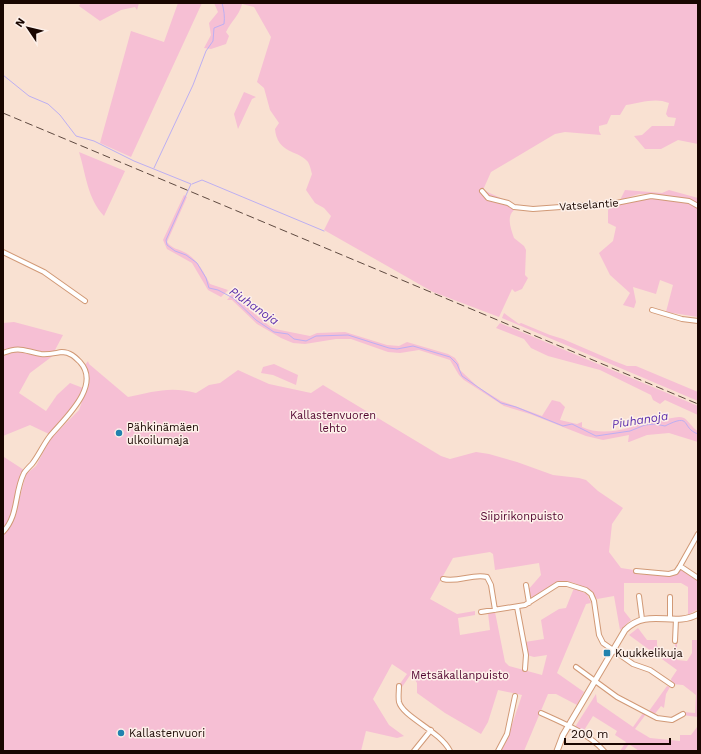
<svg xmlns="http://www.w3.org/2000/svg" width="701" height="754" viewBox="0 0 701 754" font-family="'Work Sans',sans-serif">
<style>
.green{fill:#f6bfd4}
.lines{fill:none;stroke-linecap:round;stroke-linejoin:round}
.stream{stroke:#bdaff2;stroke-width:1}
.minor-casing{stroke:#d19976;stroke-width:6}
.tertiary-casing{stroke:#d19976;stroke-width:7}
.minor{stroke:#fff;stroke-width:4}
.tertiary{stroke:#fff;stroke-width:5}
.rail{stroke:#5f4a41;stroke-width:1;stroke-dasharray:8 4;stroke-linecap:butt}
.poi-dot{fill:#2182ae;stroke:#fdf0e9;stroke-width:1.5}
.labels{text-anchor:middle;dominant-baseline:central;stroke-width:3;stroke-linejoin:round;paint-order:stroke}
.street-label{font-size:11px;fill:#190600;stroke:#fdf0e9}
.park-label{font-size:11px;fill:#51042f;stroke:#fdf0e9}
.poi-label{font-size:11px;fill:#190600;stroke:#fdf0e9;text-anchor:start}
.water-label{font-size:12px;font-style:italic;fill:#5b2dac;stroke:#fdf0e9}
</style>
<rect width="100%" height="100%" fill="#f9e1d2"/>
<path class="green" d="M81,3H139L137,10L135,7L121,10L100,21L79,6Z
M178,3H202L131,157L100,143L131,31L164,42Z
M214,3H698V144L678,140L661,149H645L634,136L642,135L652,126H674L676,118L668,117L666,114L669,103C655,97 640,103 626,105L620,115H611L607,124L599,126V131L601,135L565,132L555,134L491,172L483,190L505,200L514,210C506,217 511,229 514,238L524,246L526,250L525,275L528,278L522,289L515,292L512,289L499,317L433,292L324,230L331,216L324,208L315,203L306,190L312,174C311,171 310,165 308,162C299,150 277,154 275,129L279,123L270,110L264,88L257,82L271,37L254,7L242,4C239,16 231,21 226,32L229,36L226,44L211,49L204,48L211,35L209,23L218,12Z
M244,92L256,97L252,99L238,129L234,114Z
M79,152L125,171L104,216C87,198 86,174 79,152Z
M625,190L662,193L669,190L698,198V204L648,194H639L620,200Z
M184,195L187,197L167,242C172,249 179,249 186,253C198,260 204,273 210,284L228,290L221,297L208,290L192,263L167,249L163,240Z
M648,197L689,203L698,208V317L666,312L673,285L660,280L656,294L633,287L636,302L634,308L623,305L630,293L610,275L599,253L613,241L616,227L608,223V210L611,206Z
M232,294L263,321L272,328L280,330L310,336L317,333L345,332L387,345L399,346L407,342L448,354L455,358L459,364L460,370L478,387L501,401L542,416L552,400L560,402L565,407L560,420L577,424L582,422V427C602,437 634,429 652,418C665,423 676,414 684,418C689,421 692,428 698,431V442L669,433L647,435L629,442H628L629,435L603,440L586,436L530,414L504,406L464,380L459,375L450,360L419,350L400,353L388,352L351,339H336L305,344L293,343L281,338L257,324L232,300H227Z
M504,313L519,324L521,323L550,335L563,339L614,361L627,366H636L698,392V401L502,318Z
M14,322L63,335L54,352C37,354 19,343 3,352V323Z
M500,323L698,406V415L665,400L660,404L653,400L651,395L600,370L548,356L531,348L524,339L496,328Z
M17,351L38,356L54,355L30,373L19,393L46,411L57,395L70,383L83,388L74,406L49,434L30,425L3,436V356Z
M88,361L89,364L128,397C153,392 170,386 196,393L209,385L220,383L238,370L269,384L311,393L323,385L441,456L450,459L476,452L489,454L517,462L553,475L579,478L586,480L598,491L623,508L612,524L609,552L621,568L634,570L635,574L668,576H672L682,569L698,580V609L688,615V587L681,583H624V611L631,620L620,630L614,596L597,599C589,588 574,580 561,582C551,584 539,594 530,599L528,590L541,575L539,563L495,570L493,554L490,552L453,558L430,599L457,614L475,611V615L458,618L460,635L490,630L488,613L495,612L505,662L509,666L542,675L547,655L534,657L527,655L525,642L544,639L541,620L559,609L566,608L574,588L587,594L591,603L586,604L557,673L584,692L577,705L556,694H548L524,751H501L506,742L522,695L498,690L488,722L481,734L445,713L417,693V683L411,674L402,687L399,685L407,674L392,664L373,699L389,725L404,736L397,738L366,731L361,751H3V534L14,518L26,474L36,466L50,439L79,410L88,384V371L85,365Z
M274,364L298,375L296,385L273,375L261,373L263,367Z
M3,446L4,457L24,470L11,518L3,529Z
M638,628L647,640H657V646L669,655H675V642H677V660L687,661L692,653V640H698V717L682,715L683,712L695,713L696,695L683,685L672,684L671,679L677,670L629,635Z
M667,686L670,687L666,694L664,708L661,706L654,715L649,711Z
M596,694L597,702L633,727L643,713L646,714L635,729L650,738L680,741V735H691L697,727L698,717V751H639L629,744L624,751H620L626,742L615,735L617,731L593,716L583,732L575,727Z"/>
<g class="lines">
<path class="stream" d="M3,75L29,96L48,104L60,115L76,136L94,141L134,161L191,184L166,240L167,245L175,251L186,255L197,263L206,278L209,288L218,290L233,298L256,320L274,332L288,334L294,339L306,341L316,336L348,335L389,348L397,349L413,346L450,357L457,364L462,376L501,403L516,407L563,426L572,424L596,436L630,431L645,425L655,424L665,426C693,412 680,428 698,434
M154,168L193,85L206,51L213,41L214,28L224,24C225,17 224,10 222,3
M192,184L202,180L324,231"/>
<defs>
<path id="minor" d="M482,191L488,198L508,203L514,207L533,209L616,203L651,196L689,201L698,206
M3,252L44,272L85,301
M652,310L682,319L698,321
M3,353C20,346 24,351 41,354C48,355 55,353 62,352C70,352 75,357 80,362C102,386 64,419 50,436C43,445 39,455 32,464C29,467 26,470 24,473C14,493 19,515 3,532
M680,566L698,534
M636,571L669,574L676,572L680,566L698,578
M443,579C458,583 473,573 487,577L491,585L495,610
M526,585L529,603
M639,596L642,619
M517,607L526,655L525,669
M481,612L525,605L558,584H567L586,590L591,594L594,601L599,635L603,643L633,664L650,670L672,685
M670,618V597
M675,641L676,619
M576,667L617,697L657,718L672,720L683,714
M399,686C399,691 398,697 399,702C403,717 440,731 450,751
M541,713C563,723 588,733 604,751
M414,751L431,730
M498,751L507,734L515,696"/>
<path id="tertiary" d="M557,751L563,735L625,630C648,607 674,628 698,614"/>
</defs>
<use href="#minor" class="minor-casing"/>
<use href="#tertiary" class="tertiary-casing"/>
<use href="#minor" class="minor"/>
<use href="#tertiary" class="tertiary"/>
<path class="rail" d="M3,113L698,404"/>
</g>
<g class="poi-dot">
<circle cx="119" cy="433" r="4"/>
<rect x="603" y="649" width="8" height="8" rx="2"/>
<circle cx="121" cy="733" r="4"/>
</g>
<g class="labels">
<g class="street-label">
<text transform="translate(589 205) rotate(-4)">Vatselantie</text>
</g>
<g class="park-label">
<text x="333" y="415">Kallastenvuoren<tspan x="333" dy="13">lehto</tspan></text>
<text x="522" y="516">Siipirikonpuisto</text>
<text x="460" y="675">Metsäkallanpuisto</text>
</g>
<g class="poi-label">
<text x="127" y="427">Pähkinämäen<tspan x="127" dy="13">ulkoilumaja</tspan></text>
<text x="615" y="653">Kuukkelikuja</text>
<text x="129" y="733">Kallastenvuori</text>
</g>
<g class="water-label">
<text transform="translate(254 306) rotate(35)">Piuhanoja</text>
<text transform="translate(640 420) rotate(-9)">Piuhanoja</text>
</g>
</g>
<rect width="701" height="754" fill="none" stroke="#190600" stroke-width="8"/>
<g transform="translate(28 28) rotate(305)" stroke="#fdf0e9" stroke-width="3" paint-order="stroke">
<path d="M0-3L7 15L0 10L-7 15Z" fill="#190600"/>
<text y="-6" font-size="11" font-weight="bold" text-anchor="middle" fill="#190600">N</text>
</g>
<path d="M565 738v6h105v-6" fill="none" stroke="#190600" stroke-width="2"/>
<text x="571" y="738" font-size="12" fill="#190600" stroke="#fdf0e9" stroke-width="3" paint-order="stroke">200 m</text>
</svg>
